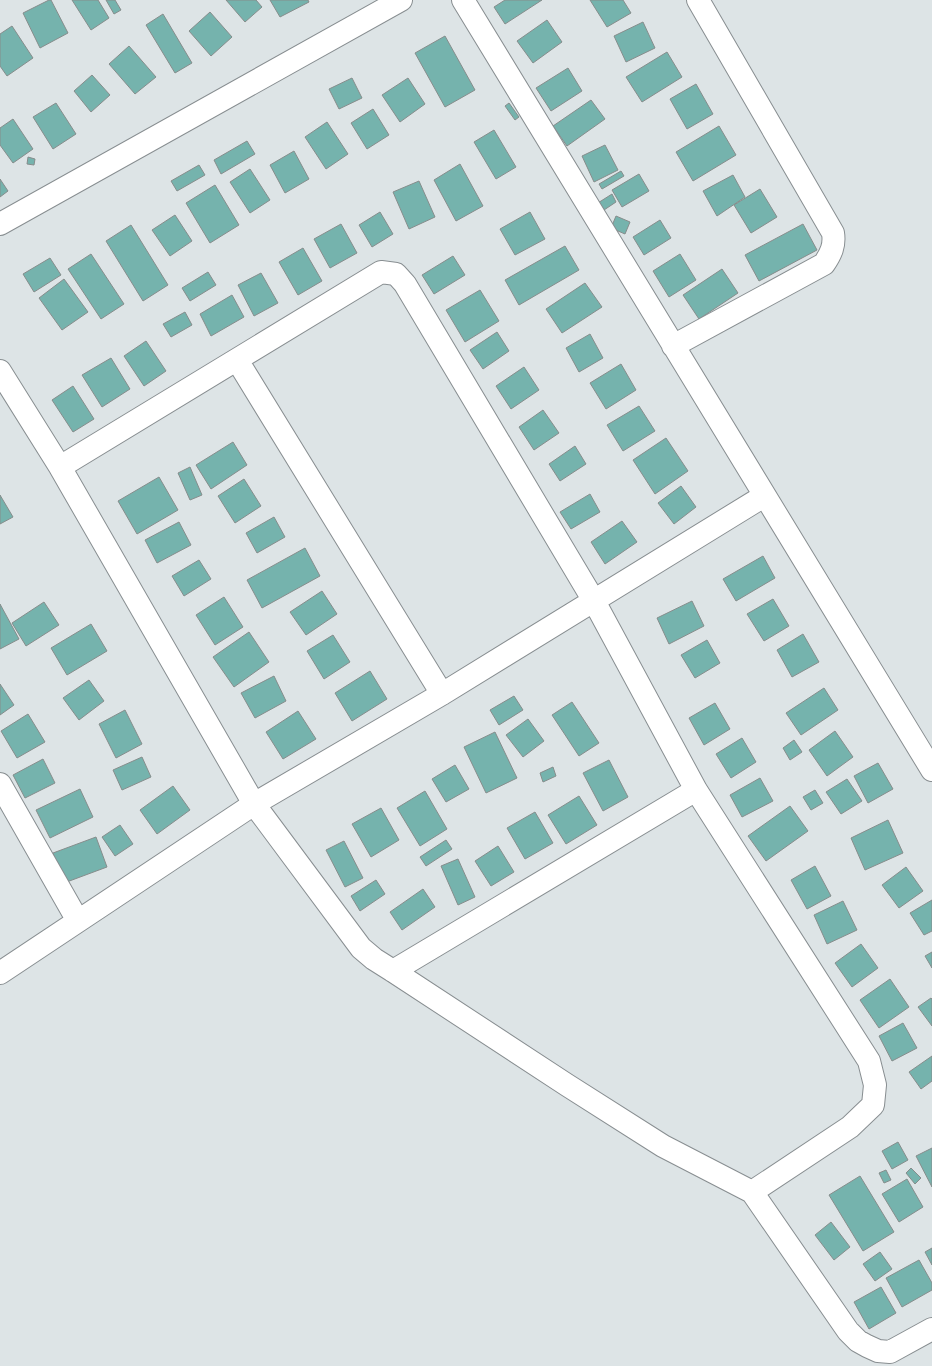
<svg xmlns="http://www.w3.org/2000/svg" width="932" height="1366" viewBox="0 0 932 1366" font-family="'Archivo Narrow',sans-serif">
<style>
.building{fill:#75b3ad;stroke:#868d8c}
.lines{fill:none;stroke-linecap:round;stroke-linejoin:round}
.minor-casing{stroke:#888e91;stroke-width:24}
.minor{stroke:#fff;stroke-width:22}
</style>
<rect width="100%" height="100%" fill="#dde4e6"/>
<path class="building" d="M49,0H51L68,33L40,48L23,13Z
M72,0H98L109,18L91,30Z
M106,0H115L121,10L114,14Z
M226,0H256L262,7L245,22Z
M270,0H308L309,2L280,17Z
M505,0H542L505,24L494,7Z
M590,0H623L631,13L607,27Z
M210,12L232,37L211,56L189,31Z
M163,14L192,63L175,73L146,25Z
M547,20L562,42L533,63L517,41Z
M643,22L655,48L626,62L614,36Z
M12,26L33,58L7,76L0,66V34Z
M445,36L475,90L445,107L415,53Z
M129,46L156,77L135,94L109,64Z
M667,52L682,77L642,102L626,77Z
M568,68L582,91L551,111L536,88Z
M92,75L110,95L91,112L74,91Z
M352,78L362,98L339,109L329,89Z
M408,78L425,104L400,122L382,95Z
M696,84L713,114L687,129L670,99Z
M591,100L605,119L567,146L553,126Z
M56,103L76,134L53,149L33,117Z
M509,103L519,117L515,120L505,106Z
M373,109L389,135L367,149L351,123Z
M13,119L33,149L13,163L0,145V128Z
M327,122L348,154L326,169L305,137Z
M719,126L736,155L693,181L676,152Z
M494,130L516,167L496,179L474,142Z
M247,141L255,154L221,174L214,160Z
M605,145L618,170L594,182L582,156Z
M294,151L309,179L285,193L270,165Z
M28,157L35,159L34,165L27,164Z
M460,164L483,206L456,221L434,180Z
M199,165L205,175L177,191L171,181Z
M250,169L270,200L250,213L230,182Z
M621,171L624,176L602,189L599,184Z
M639,174L649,191L622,207L612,190Z
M733,175L745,197L717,216L703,191Z
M0,179L8,191L0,197Z
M419,181L435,217L409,229L393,192Z
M215,185L239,225L210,243L186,203Z
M760,189L777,217L751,233L734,205Z
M612,194L616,202L595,216L590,208Z
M380,212L393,234L372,247L359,225Z
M530,212L545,239L515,255L500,229Z
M175,215L192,241L170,256L152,230Z
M616,216L630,222L625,234L611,228Z
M660,220L671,238L644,255L633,237Z
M341,224L357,253L330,268L314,239Z
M803,224L817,250L759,281L745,255Z
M131,225L168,285L143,301L106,241Z
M565,246L579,270L519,305L505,280Z
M303,248L322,281L298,295L279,262Z
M91,254L124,304L101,319L68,269Z
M680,254L696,280L669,297L653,271Z
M453,256L465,275L434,294L422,275Z
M50,258L61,275L34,292L23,274Z
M722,269L738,293L699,319L683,295Z
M208,272L216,285L190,301L182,288Z
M261,273L278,303L254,316L238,285Z
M64,279L88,312L62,330L39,298Z
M585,283L602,307L562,333L546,309Z
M480,290L499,321L465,342L446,310Z
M232,295L244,317L211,336L200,314Z
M185,312L192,325L171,337L163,324Z
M497,332L509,351L483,369L470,350Z
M590,334L603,358L579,372L566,348Z
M146,341L166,371L144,386L124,356Z
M111,358L130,389L102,407L82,375Z
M621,364L636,390L606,409L590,383Z
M524,367L539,390L511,409L496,386Z
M73,386L94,419L73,432L52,400Z
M639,406L655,431L623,451L607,425Z
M543,410L559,433L534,450L519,427Z
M666,438L688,471L655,494L633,460Z
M233,442L247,465L211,489L196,465Z
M575,446L586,464L560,481L549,464Z
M190,467L202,495L190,500L178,473Z
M159,477L178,510L137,534L118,501Z
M244,479L261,506L235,523L218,496Z
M681,486L696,507L674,524L658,503Z
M590,494L600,512L571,529L560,512Z
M0,495L13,517L0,524Z
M274,517L285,537L257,553L246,533Z
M622,521L637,542L605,564L591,542Z
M179,522L191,545L157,563L145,540Z
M305,548L320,576L262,608L247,580Z
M763,556L775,578L736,601L723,579Z
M199,560L211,579L184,596L172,576Z
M322,591L337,614L306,635L290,612Z
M224,597L243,627L215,645L196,615Z
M773,599L789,626L764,641L747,614Z
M692,601L704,626L669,644L657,618Z
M44,602L59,625L26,646L12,623Z
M0,604L19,639L0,649Z
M91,624L107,651L67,675L51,648Z
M249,632L269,662L234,687L213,657Z
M803,634L819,662L792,677L777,650Z
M333,635L350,662L324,679L307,651Z
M707,640L720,663L695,678L681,655Z
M370,671L387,699L352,721L335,693Z
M274,676L286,701L255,718L241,693Z
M89,680L104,701L79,720L63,698Z
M0,684L14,705L0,715Z
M824,688L838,710L801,735L786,713Z
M514,696L523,710L499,725L490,710Z
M572,702L599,743L579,756L552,715Z
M715,703L730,729L704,745L689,718Z
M125,710L142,744L116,758L99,724Z
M298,711L316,739L283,759L266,732Z
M28,714L45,742L17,758L1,731Z
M528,719L544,741L523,757L506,735Z
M835,731L853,757L827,776L809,750Z
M495,732L517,778L486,793L464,747Z
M742,738L756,762L731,778L716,754Z
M794,740L802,752L790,760L783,748Z
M142,757L151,777L122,790L113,770Z
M43,759L55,783L25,798L13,775Z
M609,760L628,797L603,811L583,773Z
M878,763L893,789L868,803L854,776Z
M455,765L469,789L446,802L432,779Z
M553,767L556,776L543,782L540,773Z
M760,778L773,801L742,817L730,795Z
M847,779L862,801L841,814L826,792Z
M173,786L190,810L157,834L140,810Z
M80,789L93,817L50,838L36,810Z
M815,790L823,803L811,810L803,797Z
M425,791L447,829L420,846L397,808Z
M579,796L597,825L566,844L548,815Z
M790,806L808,831L766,861L748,836Z
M381,808L399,840L371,857L352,824Z
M535,812L553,843L525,859L507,828Z
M888,820L903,853L865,870L851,838Z
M120,825L133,844L115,856L102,837Z
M96,837L107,867L64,883L53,853Z
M446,840L452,849L426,866L420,857Z
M344,841L363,878L345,887L326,850Z
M498,846L514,872L491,886L475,861Z
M458,859L475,897L458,905L441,866Z
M815,866L831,896L807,909L791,880Z
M906,867L923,891L899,908L882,885Z
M376,880L385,894L360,911L351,896Z
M423,889L435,907L402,930L390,912Z
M932,900V931L924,935L910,913Z
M843,901L857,930L827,944L814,915Z
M861,944L878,968L852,987L835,963Z
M932,952V968L925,956Z
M890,979L909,1007L879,1028L860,1000Z
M931,998L932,999V1026L918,1007Z
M903,1023L917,1048L892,1061L879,1036Z
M932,1056V1081L921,1089L909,1072Z
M898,1142L908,1160L892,1169L882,1151Z
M932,1148V1187L916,1156Z
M911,1168L921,1178L915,1184L906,1173Z
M886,1170L891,1180L884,1183L879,1173Z
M860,1176L894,1232L863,1251L829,1195Z
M907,1179L923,1207L899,1222L882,1194Z
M831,1222L850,1247L834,1260L815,1235Z
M932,1248V1265L925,1252Z
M880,1252L892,1269L875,1281L863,1264Z
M919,1260L932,1283V1290L902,1307L886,1278Z
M881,1287L896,1313L869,1329L854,1302Z"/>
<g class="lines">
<defs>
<path id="minor" d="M463,0L932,770
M0,224L401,0
M673,346L824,264C831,254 835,245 833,233L698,0
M237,360L442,694
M0,371L60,467L254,804L361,948L374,959L393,971L567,1085L663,1146L752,1192L848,1331L858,1341L867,1346L878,1351L890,1352L932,1329
M60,467L381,272L396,274L405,284L594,601L696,790L869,1061L875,1085L873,1105L850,1127L752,1192
M0,784L78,921
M393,971L696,790
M0,973L254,804L442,694L764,496"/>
</defs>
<use href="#minor" class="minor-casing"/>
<use href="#minor" class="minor"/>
</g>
</svg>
